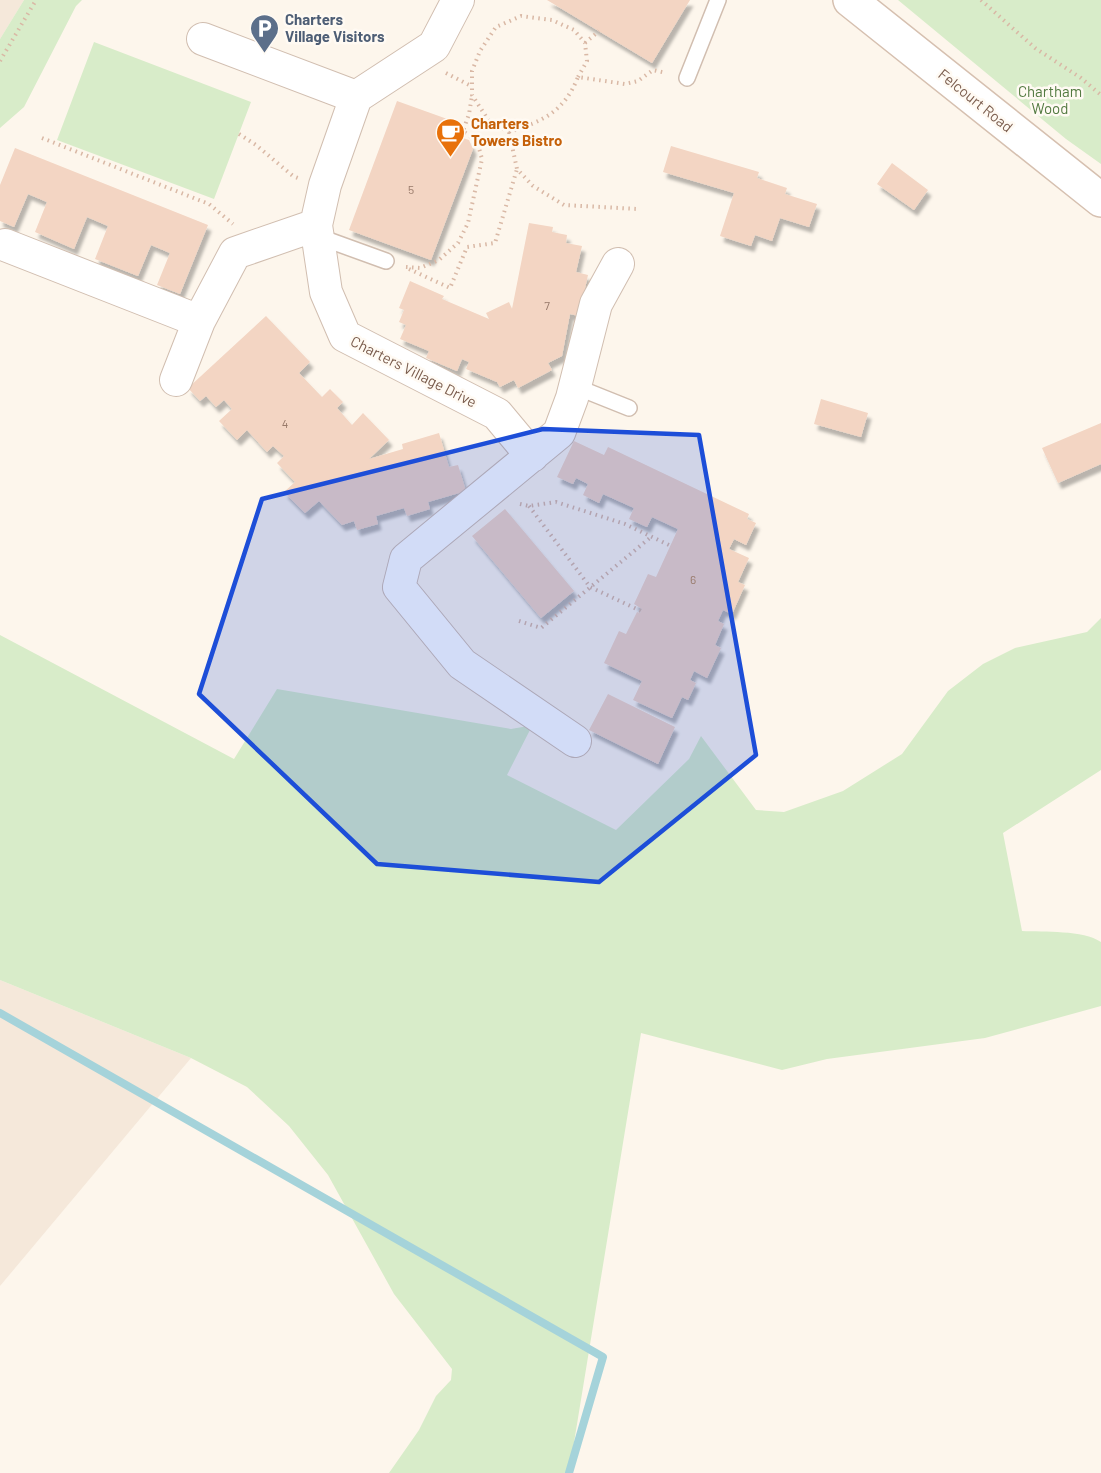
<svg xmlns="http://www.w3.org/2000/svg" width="1101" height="1473" viewBox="0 0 1101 1473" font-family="Barlow,sans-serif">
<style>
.residential{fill:#f5e8da}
.green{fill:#d8ecc9}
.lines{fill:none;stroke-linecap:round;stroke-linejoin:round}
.stream{stroke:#a5d3da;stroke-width:8}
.building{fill:#f3d5c3;filter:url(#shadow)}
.lane-casing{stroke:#d1beb0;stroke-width:18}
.street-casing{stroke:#d1beb0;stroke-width:34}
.secondary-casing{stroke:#d6c0b0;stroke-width:36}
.path{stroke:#d9b8a5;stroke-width:4;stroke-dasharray:1.5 4.5;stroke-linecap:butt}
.lane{stroke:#fff;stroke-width:15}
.street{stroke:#fff;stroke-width:32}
.secondary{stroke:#fff;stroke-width:33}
.marked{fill:#1d4ed8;fill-opacity:0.2;stroke:#1d4ed8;stroke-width:4.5;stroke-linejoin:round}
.labels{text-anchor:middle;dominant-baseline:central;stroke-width:5;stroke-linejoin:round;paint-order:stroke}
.number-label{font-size:12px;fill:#987a6a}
.service-label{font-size:15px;font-weight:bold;fill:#4e5e75;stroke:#fffaf3;text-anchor:start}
.park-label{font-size:15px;fill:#537a41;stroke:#fffaf3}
.street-label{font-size:15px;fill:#7a5c4d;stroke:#fffaf3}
.food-label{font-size:15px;font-weight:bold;fill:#c56008;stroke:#fffaf3;text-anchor:start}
</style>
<defs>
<filter id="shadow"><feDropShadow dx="3.5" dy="6" stdDeviation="1.5" flood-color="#0004"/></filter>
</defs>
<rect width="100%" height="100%" fill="#fdf6ec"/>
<path class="residential" d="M0,0H24L0,39Z
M0,980L191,1058L0,1286Z"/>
<path class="green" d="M24,0H82L76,6L24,107L0,128V39Z
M898,0H1101V164L1066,139Z
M94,42L251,102L214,199L57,140Z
M1101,618V770L1003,833L1022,931C1044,932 1083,930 1101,942V1006L985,1038L827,1059L782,1070L641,1033L569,1473H389L419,1430L436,1396L451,1380L452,1369L394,1294L328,1175L289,1126L247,1087L191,1058L0,980V635L234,759L277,689L511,729L528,726L531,728L507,775L616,830L689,759L701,736L756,810L784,812L843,791L902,754L948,691L983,664L1015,648L1087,632Z"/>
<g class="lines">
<path class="stream" d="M0,1013L603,1357L569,1473"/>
</g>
<path class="building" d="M547,0H690L652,63Z
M397,101L450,120L445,132L469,140L473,149L431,260L349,230Z
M671,146L759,172L757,178L787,188L785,194L817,204L809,227L780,218L772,241L755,235L751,246L720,236L734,193L663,172Z
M15,148L208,225L180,294L157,285L170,253L151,245L138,276L95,259L108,226L87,217L74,249L35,232L47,202L28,194L14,227L0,221V185Z
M892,163L928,190L914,210L877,184Z
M529,223L553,227L552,232L567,235L566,243L582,246L576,272L588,275L579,316L570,314L562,356L548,363L552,370L518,388L514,380L500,387L497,382L466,369L469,362L462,359L457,371L426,358L429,351L400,339L406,325L399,322L404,310L399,308L410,281L444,296L442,299L489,319L486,313L509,302L512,309Z
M266,316L310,362L299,373L322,397L330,389L343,402L337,408L352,425L363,413L389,440L369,459L403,449L402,444L439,433L449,467L458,465L466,491L428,502L430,509L407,516L404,508L376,516L378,524L357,530L354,521L342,525L319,501L305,513L284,492L295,482L277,463L284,456L273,446L267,452L247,430L237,440L219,421L232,409L224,400L216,407L206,396L200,401L188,388Z
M821,399L868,413L861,437L814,424Z
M1101,423V464L1058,483L1042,448Z
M574,441L604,455L608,447L749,514L747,519L756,523L746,545L734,539L729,549L749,558L738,582L745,585L732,614L723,610L718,621L724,624L715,645L721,648L707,678L694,671L690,680L696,683L688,700L682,697L672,718L633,700L642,681L604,663L619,631L626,634L637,612L640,613L642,609L634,604L648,574L656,577L678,529L652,517L647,527L629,519L634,508L603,494L599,503L583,495L588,484L576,478L573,484L557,477Z
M505,509L574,591L541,618L472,536Z
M608,694L675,727L658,764L589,730Z"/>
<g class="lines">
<defs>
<path id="lane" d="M687,78L718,0
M317,236L386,261
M574,386L629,408"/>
<path id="street" d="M458,0L434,46L356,97L325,185L316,225L326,292L345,336L497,414L532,456
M203,39L356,97
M5,245L199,321
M176,380L199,321L235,253L316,225
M575,741L462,664L399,587L406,559L559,433L572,398L596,304L618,264"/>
<path id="secondary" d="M850,0L1101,200"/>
</defs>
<use href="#lane" class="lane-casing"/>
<use href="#street" class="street-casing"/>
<use href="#secondary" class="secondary-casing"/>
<path class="path" d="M981,0L1035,48L1081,78L1101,95
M585,43L599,31
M0,61L36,0
M446,73L471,86
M578,77L587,61L585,43L574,30L552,20L521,16L496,27L480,51L472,71V95L489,121L509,132C543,121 564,112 578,77L625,84L638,81L653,70L666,73
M509,132L517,169L533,186L564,205L638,209
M239,134L256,145L293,176L298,178
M42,138L209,204L233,224
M406,267L420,268L439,260L458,243L468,223L482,159L477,141L463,131L469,114L472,96
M409,269L450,288L467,247L495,243L517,169
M520,504L529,506L556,502L625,524L671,546
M529,506L590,587L641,611
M519,621L541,628L651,537"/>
<use href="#lane" class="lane"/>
<use href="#street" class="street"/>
<use href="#secondary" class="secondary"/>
</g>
<path class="marked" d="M543,429L699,435L756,755L599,882L377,864L199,694L262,499Z"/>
<defs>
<symbol id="parking-pin" viewBox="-11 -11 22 30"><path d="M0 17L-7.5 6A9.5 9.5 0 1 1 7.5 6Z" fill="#5c6f8a" stroke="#fffaf3"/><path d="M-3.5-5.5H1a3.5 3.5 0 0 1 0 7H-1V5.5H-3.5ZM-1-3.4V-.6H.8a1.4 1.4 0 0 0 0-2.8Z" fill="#fff"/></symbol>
<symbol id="cafe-pin" viewBox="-11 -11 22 30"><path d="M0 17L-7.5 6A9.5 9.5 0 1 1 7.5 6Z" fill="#e8710a" stroke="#fffaf3"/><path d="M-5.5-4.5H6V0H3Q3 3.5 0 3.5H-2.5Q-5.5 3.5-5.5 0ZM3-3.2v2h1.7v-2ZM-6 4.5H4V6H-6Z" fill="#fff"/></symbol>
</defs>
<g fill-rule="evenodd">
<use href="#parking-pin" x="248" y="12" width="33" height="45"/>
<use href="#cafe-pin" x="434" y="116" width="33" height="45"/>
</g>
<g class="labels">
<g class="number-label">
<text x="411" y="189">5</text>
<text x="547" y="305">7</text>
<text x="285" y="423">4</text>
<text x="693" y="579">6</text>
</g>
<g class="service-label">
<text x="285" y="19">Charters<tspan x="285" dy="17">Village Visitors</tspan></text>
</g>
<g class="park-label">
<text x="1050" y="91">Chartham<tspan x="1050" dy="17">Wood</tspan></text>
</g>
<g class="street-label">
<text transform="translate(976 100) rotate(39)">Felcourt Road</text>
<text transform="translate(414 371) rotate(27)">Charters Village Drive</text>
</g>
<g class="food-label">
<text x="471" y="123">Charters<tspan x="471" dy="17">Towers Bistro</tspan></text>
</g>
</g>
</svg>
